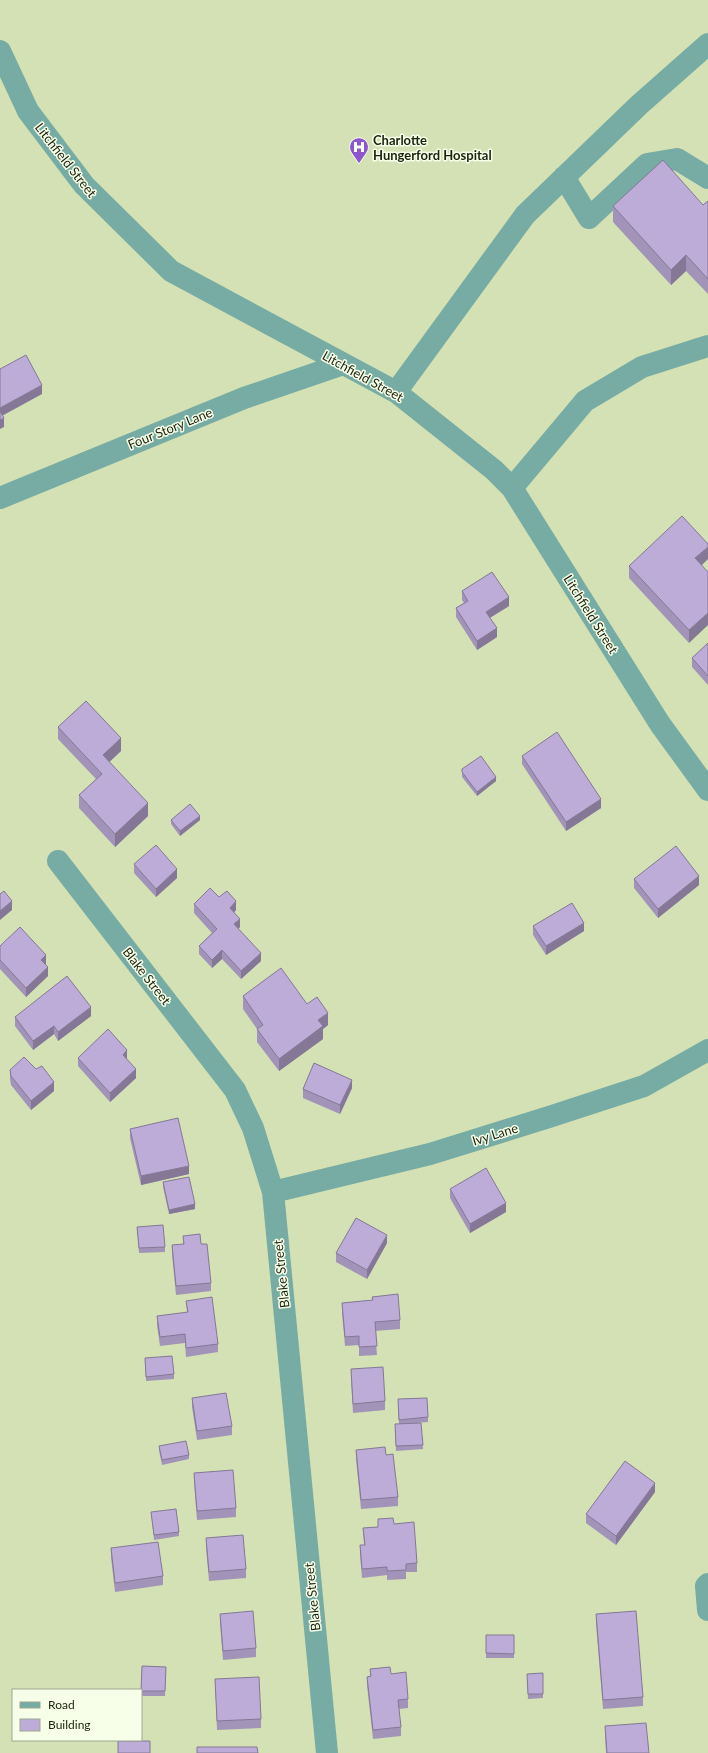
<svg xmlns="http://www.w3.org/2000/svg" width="708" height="1753" viewBox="0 0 708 1753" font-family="Lato,sans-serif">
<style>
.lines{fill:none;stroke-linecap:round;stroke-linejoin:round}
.minor{stroke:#76aca3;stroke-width:22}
.wall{fill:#a294b9}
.shaded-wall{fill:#847896}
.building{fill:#bcacd7;stroke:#847896}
.labels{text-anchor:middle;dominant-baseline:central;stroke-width:3;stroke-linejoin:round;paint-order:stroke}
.poi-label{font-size:13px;font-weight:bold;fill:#1d2211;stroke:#f7ffe8;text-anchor:start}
.street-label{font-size:13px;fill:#1d2211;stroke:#f7ffe8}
</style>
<rect width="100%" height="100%" fill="#d3e1b4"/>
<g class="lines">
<path class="minor" d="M0,51L28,111L84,185L171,271L396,392L494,470L512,488L660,724L708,790
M564,177L589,218L647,164L677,159L708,178
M396,392L525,215L639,105L708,44
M512,488L585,401L642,367L708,346
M0,498L244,398L343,364
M58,861L235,1090L253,1128L273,1192L327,1753
M273,1192L430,1154L549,1117L644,1086L708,1050
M708,1584L706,1586L708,1610"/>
</g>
<path class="wall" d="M708,201V294L686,271L671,285L613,222V206L703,205Z
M708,559L702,565L689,643L629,578V566Z
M462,591L509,606L490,618L497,637L477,650L456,617V608L464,603L462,600Z
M708,643V685L692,667V658Z
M58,727L121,751L109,762L148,816L115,847L79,808V795L96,779L58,739Z
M522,756L601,808L566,831L522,764Z
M462,769L496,781L477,796L462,777Z
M171,820H200L180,836L171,824Z
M134,864L177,878L156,897L134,873Z
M634,879L699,885L658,918L634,888Z
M219,897L236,910L234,912L240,927L238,929L261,961L241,979L222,959L212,968L199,954V946L212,933L194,913V904Z
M533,926L584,931L546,955L533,935Z
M0,946L46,964L45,965L48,976L26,997L0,969Z
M243,996L307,1004L328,1025L323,1029V1039L279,1071L257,1042V1029L243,1009Z
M91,1016L58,1041L54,1034L33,1050L15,1026V1017Z
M78,1058L127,1059L136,1078L110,1102L78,1066Z
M10,1070L54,1091L31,1110L11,1085L10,1079Z
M352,1088L340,1114L303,1098V1089Z
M130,1129L189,1174L141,1185L130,1138Z
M163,1182L195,1209L169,1214L163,1187Z
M450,1189L506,1212L470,1233L450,1198Z
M137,1227L165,1247V1252L139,1253Z
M183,1236L211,1283V1291L176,1295L172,1254V1245L183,1244Z
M387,1243L367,1279L336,1262V1253Z
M372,1297L400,1320V1329L375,1331L377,1355L359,1356V1345L345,1346L342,1312V1303L372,1300Z
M186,1301L218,1344V1352L186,1357L185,1343L160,1346L157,1325V1316L187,1313Z
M145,1358L174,1374V1379L146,1381Z
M351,1369L385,1401V1410L353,1413L351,1378Z
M192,1398L232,1426V1435L197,1440L192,1407Z
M398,1404L428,1417V1422L404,1424L421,1423L423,1449L396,1451L395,1424H399Z
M159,1446L189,1455V1459L162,1465L159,1450Z
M356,1450L398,1497V1506L361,1509L356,1459Z
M194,1473L236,1508V1517L197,1520L194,1482Z
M655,1492L616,1545L586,1523V1514Z
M151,1512L179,1532V1536L154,1540Z
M378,1519L394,1524L417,1563V1572H406V1579L387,1580V1575L362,1578L360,1554V1545H364L363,1528L378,1527Z
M206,1538L246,1569V1578L209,1581L206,1547Z
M111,1548L163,1576V1585L115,1592L111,1557Z
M220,1614L256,1648V1657L223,1660L220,1623Z
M596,1614L643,1697V1706L603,1709L596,1623Z
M486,1635H514V1658H486Z
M142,1666L166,1667L165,1696H141Z
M370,1669L391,1674L408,1699V1708L399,1709L401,1727V1736L373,1739L367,1685V1677L370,1676Z
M543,1673V1698L528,1699L527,1678Z
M215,1679L261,1719V1728L217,1730Z
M605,1726L649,1753H606L605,1735Z"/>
<path class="shaded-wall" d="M686,255V271L671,285V270Z
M42,385V394L0,417V408Z
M4,418V427L0,429V420Z
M708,547V559L695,571V558Z
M509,597V606L486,620V612Z
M708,613V625L689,643V630Z
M497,628V637L477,650V641Z
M121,738V751L103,768V755Z
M496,777V781L477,796V792Z
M601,799V808L566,831V822Z
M148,803V816L115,847V834Z
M200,816V820L180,836V831Z
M177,869V878L156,897V889Z
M699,876V885L658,918V909Z
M12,901V910L0,920V911Z
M236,901V910L230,917V908Z
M240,919V927L234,933V924Z
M584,923V931L546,955V946Z
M222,950V959L212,968V960Z
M261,953V961L241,979V971Z
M46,955V964L41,969V960Z
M48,967V976L26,997V988Z
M91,1007V1016L58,1041V1032Z
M328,1013V1025L323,1029V1039L279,1071V1059L318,1020Z
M54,1026V1034L33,1050V1041Z
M127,1050V1059L123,1063V1055Z
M136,1069V1078L110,1102V1093Z
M352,1080V1088L340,1114V1105Z
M54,1082V1091L31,1110V1101Z
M189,1166V1174L141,1185V1176Z
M506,1203V1212L470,1233V1224Z
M195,1204V1209L169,1214V1210Z
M387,1235V1243L367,1279V1270Z
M655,1483V1492L616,1545V1536Z"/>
<path class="building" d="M663,160L703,205L708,201V279L686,255L671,270L613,206Z
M26,355L42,385L0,408V369Z
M0,411L4,418L0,420Z
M682,516L708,544V547L695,558L708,572V613L689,630L629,566Z
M492,572L509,597L486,612L497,628L477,641L456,608L468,601L462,591Z
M708,643V676L692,658Z
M86,701L121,738L103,755L148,803L115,834L79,795L102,774L58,727Z
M557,732L601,799L566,822L522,756Z
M481,756L496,777L477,792L462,772V769Z
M190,804L200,816L180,831L171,820Z
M156,845L177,869L156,889L134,864Z
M676,846L699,876L658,909L634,879Z
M210,888L219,897L227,891L236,901L230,908L240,919L234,924L261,953L241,971L222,950L212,960L199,946L217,929L194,904Z
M4,891L12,901L0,911V894Z
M572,903L584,923L546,946L533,926Z
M20,927L46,955L41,960L48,967L26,988L0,960V946Z
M281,968L307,1004L317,997L328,1013L318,1020L323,1026L279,1059L257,1029L263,1025L243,996Z
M67,976L91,1007L58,1032L54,1026L33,1041L15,1017Z
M108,1029L127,1050L123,1055L136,1069L110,1093L78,1058Z
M24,1057L36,1069L42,1066L54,1082L31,1101L11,1076L10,1070Z
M314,1063L352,1080L340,1105L303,1089Z
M178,1118L189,1166L141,1176L130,1129Z
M486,1168L506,1203L470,1224L450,1189Z
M189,1177L195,1204L169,1210L163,1182Z
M356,1218L387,1235L367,1270L336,1253Z
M163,1225L165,1247L139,1248L137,1227Z
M200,1234L201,1244H207L211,1283L176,1286L172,1245L184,1244L183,1236Z
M398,1294L400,1320L375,1322L377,1346L359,1347V1336L345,1337L342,1303L373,1300L372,1297Z
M212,1297L218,1344L186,1348L185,1334L160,1337L157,1316L188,1312L186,1301Z
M172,1356L174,1374L146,1377L145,1358Z
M383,1367L385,1401L353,1404L351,1369Z
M226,1393L232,1426L197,1431L192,1398Z
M427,1398L428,1417L399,1420L398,1399Z
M421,1423L423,1445L396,1446L395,1424Z
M186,1441L189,1455L162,1460L159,1446Z
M385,1447L386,1455L393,1454L398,1497L361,1500L356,1450Z
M625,1461L655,1483L616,1536L586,1514Z
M233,1470L236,1508L197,1511L194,1473Z
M176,1509L179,1532L154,1535L151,1512Z
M393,1518L394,1524L414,1522L417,1563L406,1564V1570L387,1571V1567L362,1569L360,1545H365L363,1528L378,1527V1519Z
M243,1535L246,1569L209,1572L206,1538Z
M158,1542L163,1576L115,1583L111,1548Z
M253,1611L256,1648L223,1651L220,1614Z
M636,1611L643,1697L603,1700L596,1614Z
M486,1635H514V1654L486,1653Z
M142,1666L166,1667L165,1691H141Z
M390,1667L391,1674L406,1672L408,1699L398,1700L401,1727L373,1730L367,1677L371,1676L370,1669Z
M543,1673V1694H528L527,1674Z
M259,1677L261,1719L217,1721L215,1679Z
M646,1723L649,1753H607L605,1726Z
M118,1741H150V1753H118Z
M197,1747H257L258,1753H197Z"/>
<defs>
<symbol id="hospital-pin" viewBox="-11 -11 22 30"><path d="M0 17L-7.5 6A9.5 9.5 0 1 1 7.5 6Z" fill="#8d56ce" stroke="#f7ffe8"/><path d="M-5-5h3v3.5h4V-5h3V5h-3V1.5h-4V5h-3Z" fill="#fff"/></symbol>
</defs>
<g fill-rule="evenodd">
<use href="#hospital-pin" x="348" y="136" width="22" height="30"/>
</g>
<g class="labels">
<g class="poi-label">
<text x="373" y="140">Charlotte<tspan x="373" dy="15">Hungerford Hospital</tspan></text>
</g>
<g class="street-label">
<text transform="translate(66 160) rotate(52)">Litchfield Street</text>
<text transform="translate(363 376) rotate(29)">Litchfield Street</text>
<text transform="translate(170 428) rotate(-22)">Four Story Lane</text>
<text transform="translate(591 614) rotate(58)">Litchfield Street</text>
<text transform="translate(147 976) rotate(52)">Blake Street</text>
<text transform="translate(495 1134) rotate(-17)">Ivy Lane</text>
<text transform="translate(281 1274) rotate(-96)">Blake Street</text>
<text transform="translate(312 1597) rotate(-96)">Blake Street</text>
</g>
</g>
<rect x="12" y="1689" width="130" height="52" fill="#f7ffe8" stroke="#a0a792"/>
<rect x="20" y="1702" width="20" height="6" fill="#76aca3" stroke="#a0a792"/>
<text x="48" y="1709" font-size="12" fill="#1d2211">Road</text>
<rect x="20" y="1719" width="20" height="12" fill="#bcacd7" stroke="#a0a792"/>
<text x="48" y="1729" font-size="12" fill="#1d2211">Building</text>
</svg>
